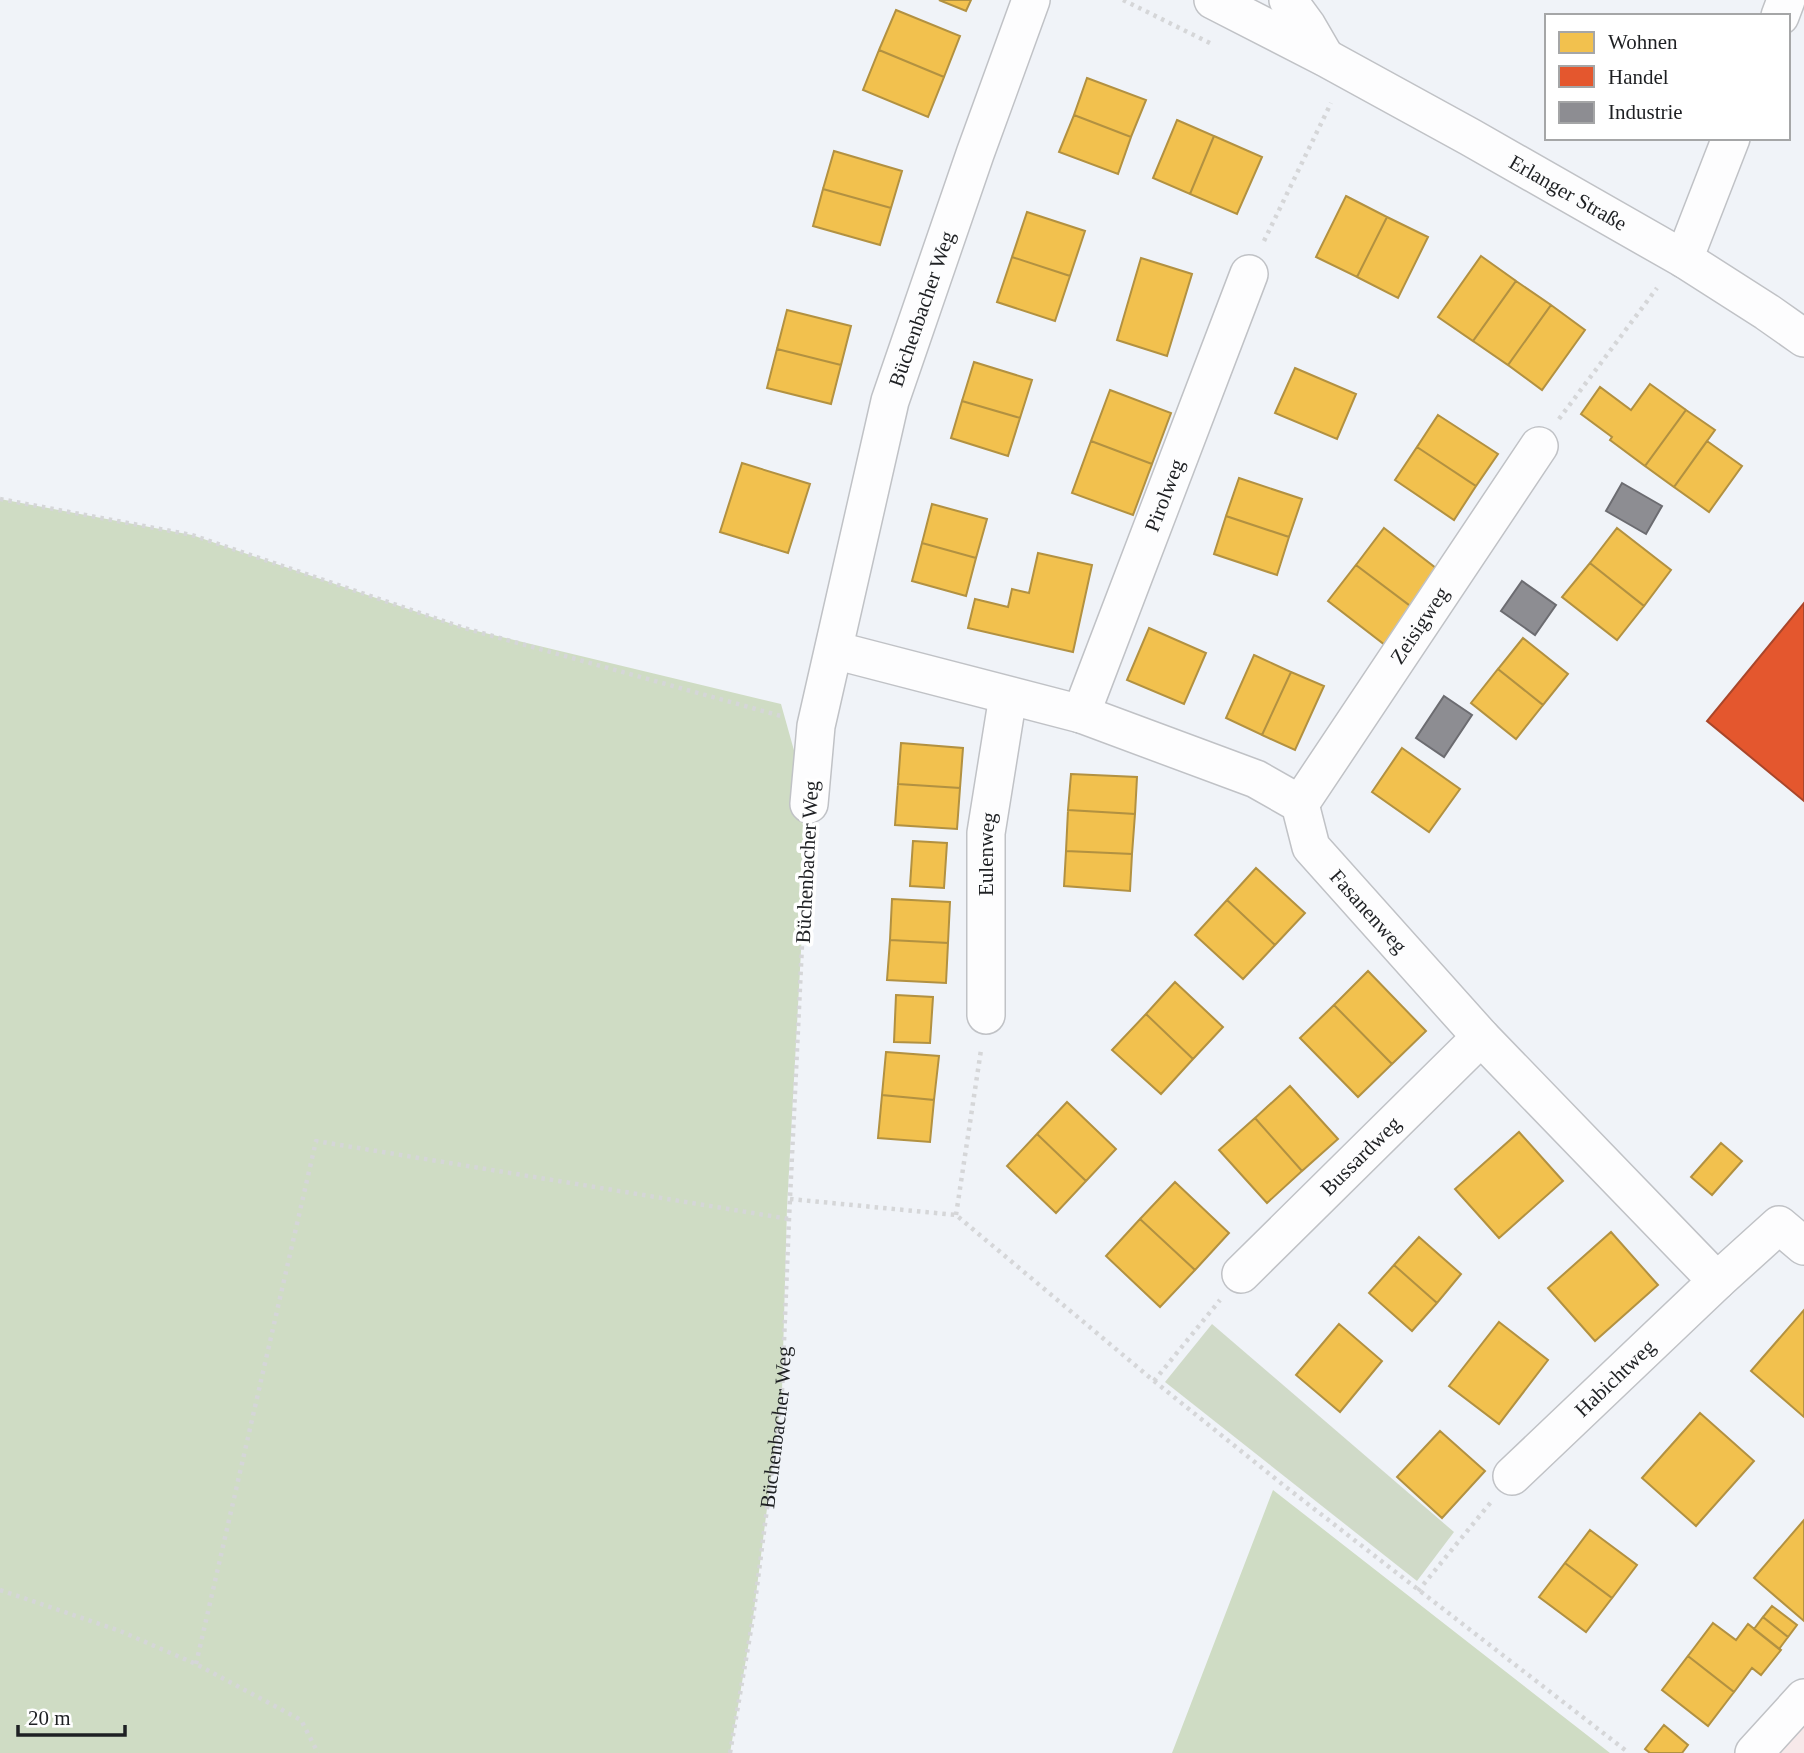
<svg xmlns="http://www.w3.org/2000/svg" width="1804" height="1753" viewBox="0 0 1804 1753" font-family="Georgia,serif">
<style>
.education{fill:#f7e9ea}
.green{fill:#d0dac8}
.forest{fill:#cfdcc4}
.homes{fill:#f2c14e;stroke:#b29141;stroke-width:2}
.shops{fill:#e4572e;stroke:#a9462b;stroke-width:2}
.industry{fill:#8d8d92;stroke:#6c6c71;stroke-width:2}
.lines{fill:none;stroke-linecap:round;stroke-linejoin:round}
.minor-casing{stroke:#c0c2c6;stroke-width:40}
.path{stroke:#d5d6d8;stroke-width:4.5;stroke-dasharray:3.5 5;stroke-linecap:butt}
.minor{stroke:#fdfdfe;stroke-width:37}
.labels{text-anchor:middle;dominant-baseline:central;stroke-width:7;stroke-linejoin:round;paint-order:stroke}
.street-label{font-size:21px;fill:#1e2023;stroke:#fff}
</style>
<rect width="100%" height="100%" fill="#f0f3f8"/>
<path class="education" d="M1804,1719V1753H1772Z"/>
<path class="green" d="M1212,1324L1454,1532L1417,1581L1165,1382Z"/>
<path class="forest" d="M0,499L192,535L464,628L781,704L809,804L787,1208L782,1391L753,1618L730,1753H0Z
M1273,1490L1610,1753H1172Z"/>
<path class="homes" d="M939,0H971L966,11Z
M896,10L960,36L944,77L879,50Z
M879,50L944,77L928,117L863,90Z
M1087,78L1146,100L1131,137L1074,115Z
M1074,115L1131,137L1118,174L1059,152Z
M1177,120L1214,136L1190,194L1153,178Z
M1214,136L1262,157L1237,214L1190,194Z
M834,151L902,171L891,208L823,189Z
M823,189L891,208L880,245L813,226Z
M1346,196L1387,217L1357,277L1316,257Z
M1027,212L1085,231L1070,276L1012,257Z
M1387,217L1428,237L1398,298L1357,277Z
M1481,256L1516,281L1473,341L1438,317Z
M1012,257L1070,276L1055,321L997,302Z
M1141,258L1192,274L1167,356L1117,340Z
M1516,281L1551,305L1508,365L1473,341Z
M1551,305L1585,330L1542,390L1508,365Z
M787,310L851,326L841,365L777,349Z
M777,349L841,365L831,404L767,388Z
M974,362L1032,380L1020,418L962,401Z
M1295,368L1356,394L1337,439L1275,413Z
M1650,384L1686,410L1645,466L1610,440L1612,437L1581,414L1600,387L1631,410Z
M1110,390L1171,413L1152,464L1091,441Z
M962,401L1020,418L1008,456L951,438Z
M1686,410L1715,430L1674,487L1645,466Z
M1438,415L1498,454L1476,486L1417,447Z
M1091,441L1152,464L1133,515L1072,493Z
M1707,441L1742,466L1709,512L1674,487Z
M1417,447L1476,486L1454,520L1395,480Z
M742,463L810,484L788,553L720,532Z
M1239,478L1302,499L1289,537L1226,516Z
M932,504L987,519L976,558L922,543Z
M1226,516L1289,537L1277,575L1214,554Z
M1384,528L1441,572L1413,608L1356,565Z
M1617,528L1671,570L1644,606L1590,563Z
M922,543L976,558L966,596L912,581Z
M1038,553L1092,565L1073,652L968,628L975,599L1008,607L1012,589L1029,593Z
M1590,563L1644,606L1617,640L1562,597Z
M1356,565L1413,608L1385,645L1328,601Z
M1149,628L1206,653L1184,704L1127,680Z
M1523,638L1568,674L1543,705L1498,669Z
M1254,655L1291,672L1262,735L1226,718Z
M1498,669L1543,705L1516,739L1471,703Z
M1291,672L1324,686L1295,750L1262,735Z
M901,743L963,748L960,788L898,784Z
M1402,748L1460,789L1429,832L1372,792Z
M1071,774L1137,777L1135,814L1068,810Z
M898,784L960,788L957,829L895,825Z
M1068,810L1135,814L1132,854L1066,851Z
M913,841L947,843L944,888L910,886Z
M1066,851L1132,854L1130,891L1064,886Z
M1256,868L1305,913L1275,945L1227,900Z
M892,899L950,902L948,943L890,940Z
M1227,900L1275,945L1243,979L1195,935Z
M890,940L948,943L946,983L887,980Z
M1368,971L1426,1031L1392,1064L1334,1005Z
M1175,982L1223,1027L1193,1059L1146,1014Z
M896,995L933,997L930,1043L894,1042Z
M1334,1005L1392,1064L1358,1097L1300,1038Z
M1146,1014L1193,1059L1161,1094L1112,1050Z
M886,1052L939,1056L934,1100L882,1095Z
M1290,1086L1338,1139L1302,1171L1255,1118Z
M882,1095L934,1100L930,1142L878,1138Z
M1067,1102L1116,1149L1086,1181L1037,1134Z
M1255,1118L1302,1171L1267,1203L1219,1150Z
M1519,1132L1563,1181L1499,1238L1455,1189Z
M1037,1134L1086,1181L1056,1213L1007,1166Z
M1721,1143L1742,1161L1712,1195L1691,1177Z
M1175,1182L1229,1233L1195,1270L1140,1219Z
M1140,1219L1195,1270L1160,1307L1106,1256Z
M1611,1232L1658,1285L1595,1341L1548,1288Z
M1419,1237L1461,1274L1437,1303L1394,1265Z
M1394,1265L1437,1303L1412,1331L1369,1293Z
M1804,1310V1417L1751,1371Z
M1499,1322L1548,1360L1499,1424L1449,1386Z
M1339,1324L1382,1361L1340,1412L1296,1375Z
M1700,1413L1754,1461L1696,1526L1642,1478Z
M1440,1431L1485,1471L1442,1518L1397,1477Z
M1804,1520V1621L1754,1578Z
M1590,1530L1637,1565L1612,1598L1565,1563Z
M1565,1563L1612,1598L1586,1632L1539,1597Z
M1772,1606L1797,1625L1788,1637L1763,1617Z
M1763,1617L1788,1637L1779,1649L1754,1629Z
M1713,1623L1736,1640L1748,1624L1781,1650L1761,1675L1752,1668L1734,1692L1688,1656Z
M1688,1656L1734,1692L1708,1726L1662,1690Z
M1664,1725L1688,1745L1682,1753H1650L1645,1749Z"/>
<path class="shops" d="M1804,603V801L1707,721Z"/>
<path class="industry" d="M1622,483L1662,506L1646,534L1606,511Z
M1522,581L1556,605L1535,635L1501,611Z
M1444,696L1472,715L1444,757L1416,738Z"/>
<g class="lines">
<defs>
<g id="minor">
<path id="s2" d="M1213,0L1326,58L1470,137L1684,259L1767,312L1804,338"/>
<path d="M1288,0L1307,26L1325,57"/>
<path d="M1780,16L1786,0"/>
<path d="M1684,259L1731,138"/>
<path id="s3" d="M834,650L1081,714L1256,779L1300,804L1311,847L1481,1037L1717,1281L1779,1225L1804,1246"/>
<path id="s4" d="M1081,714L1249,274"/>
<path id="s5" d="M809,804L816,726L890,401L975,154L1031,0"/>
<path id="s6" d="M1300,804L1539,446"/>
<path id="s7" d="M986,1015V833L1008,696"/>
<path id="s8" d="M1241,1274L1481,1037"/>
<path id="s9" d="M1512,1476L1717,1281"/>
<path d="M1754,1753L1804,1698"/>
</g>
</defs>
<use href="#minor" class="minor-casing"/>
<g class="path">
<path d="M1123,0L1214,45"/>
<path d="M1264,241L1331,103"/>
<path d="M1559,419L1657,288"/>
<path d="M0,499L192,535L464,628L781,716"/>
<path d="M790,1199L956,1215L1154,1381L1282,1484L1629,1753"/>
<path d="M956,1215L981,1050"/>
<path d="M1154,1381L1220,1300"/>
<path d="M0,1590L120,1631L196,1664L301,1720L318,1753"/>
<path d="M1418,1591L1491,1502"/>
<path d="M196,1664L316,1141L789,1219"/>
<path id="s1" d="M730,1753L753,1618L782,1391L789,1219L807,840"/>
</g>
<use href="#minor" class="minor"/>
</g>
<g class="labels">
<g class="street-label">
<text stroke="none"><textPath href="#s2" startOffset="404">Erlanger Straße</textPath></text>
<text stroke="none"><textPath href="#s5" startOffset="509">Büchenbacher Weg</textPath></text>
<text stroke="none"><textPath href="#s4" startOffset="234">Pirolweg</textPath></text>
<text stroke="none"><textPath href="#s6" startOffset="215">Zeisigweg</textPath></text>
<text stroke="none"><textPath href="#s7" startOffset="161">Eulenweg</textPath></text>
<text transform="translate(807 862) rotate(-87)">Büchenbacher Weg</text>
<text stroke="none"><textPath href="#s3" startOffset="623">Fasanenweg</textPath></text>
<text stroke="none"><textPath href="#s8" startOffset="168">Bussardweg</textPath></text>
<text stroke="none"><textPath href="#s9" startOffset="142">Habichtweg</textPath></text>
<text stroke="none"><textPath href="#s1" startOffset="329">Büchenbacher Weg</textPath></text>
</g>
</g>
<rect x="1545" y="14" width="245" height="126" fill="#ffffff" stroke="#a5a6a7" stroke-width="2"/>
<rect x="1559" y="32" width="35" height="21" fill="#f2c14e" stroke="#a5a6a7" stroke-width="2"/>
<text x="1608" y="49" font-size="21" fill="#1e2023">Wohnen</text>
<rect x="1559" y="66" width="35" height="21" fill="#e4572e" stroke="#a5a6a7" stroke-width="2"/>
<text x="1608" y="84" font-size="21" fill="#1e2023">Handel</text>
<rect x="1559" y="102" width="35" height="21" fill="#8d8d92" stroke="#a5a6a7" stroke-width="2"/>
<text x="1608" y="119" font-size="21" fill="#1e2023">Industrie</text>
<path d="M18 1725v10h107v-10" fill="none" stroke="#1e2023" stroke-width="3.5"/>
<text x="28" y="1725" font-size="21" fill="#1e2023" stroke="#ffffff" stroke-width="5" paint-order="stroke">20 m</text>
</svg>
